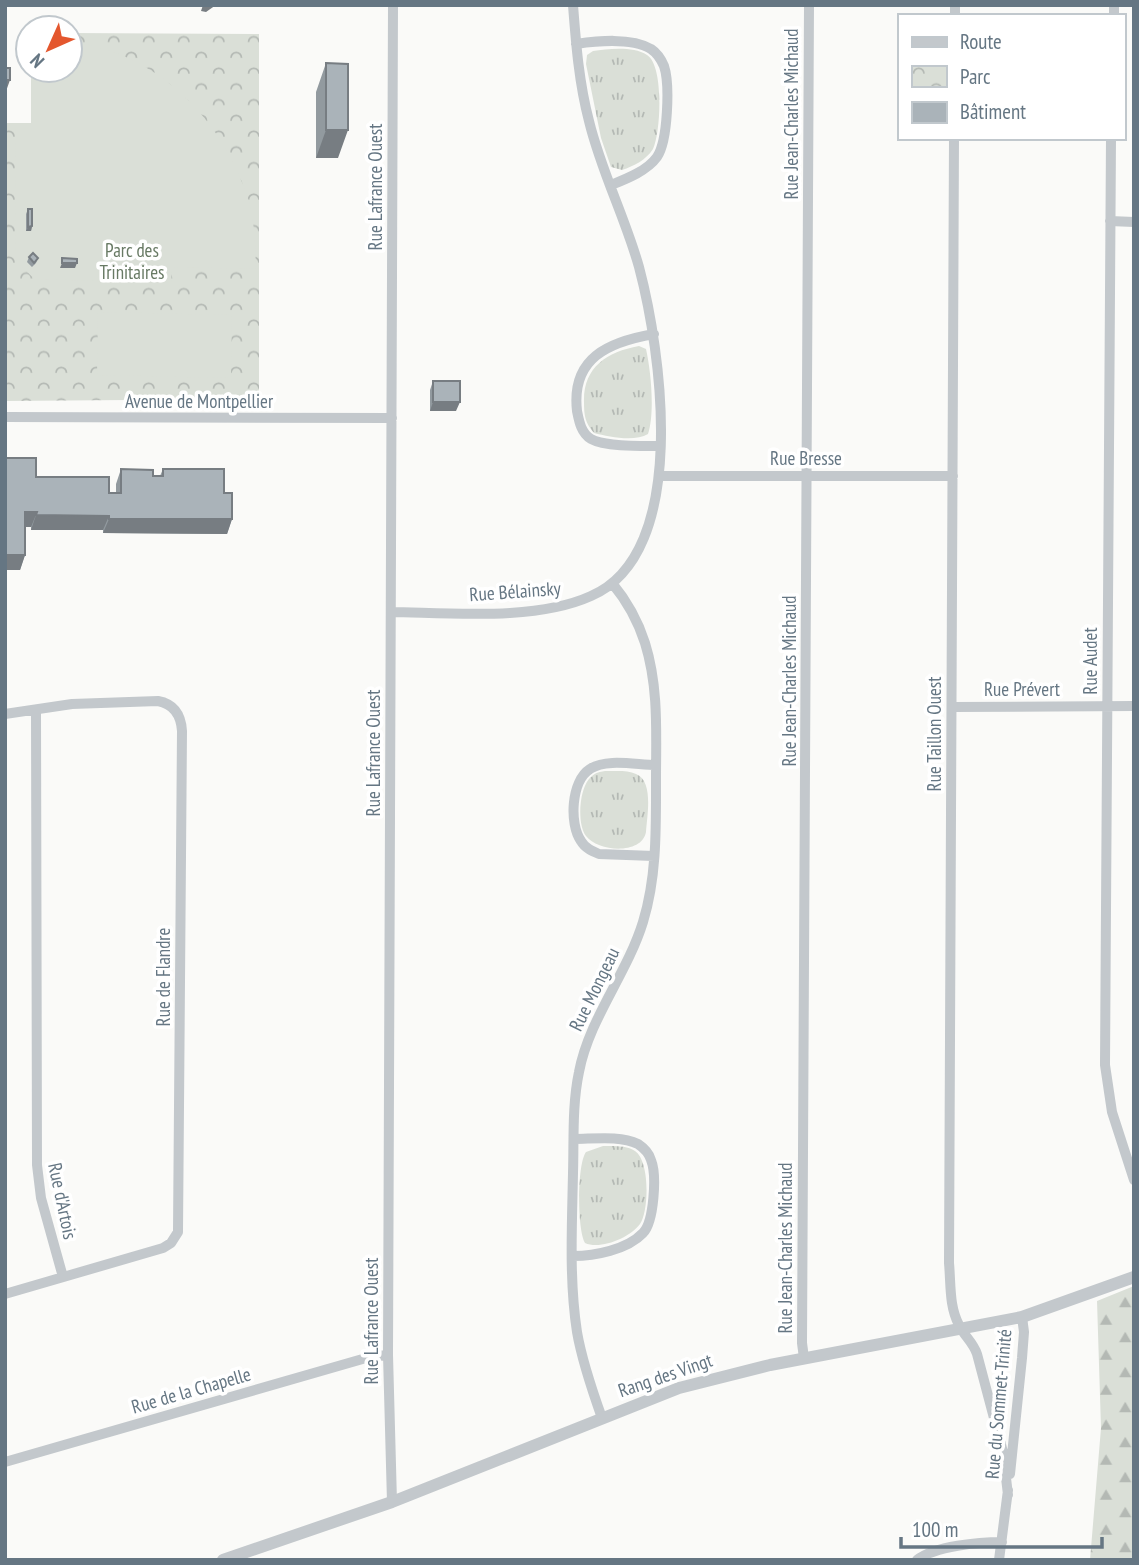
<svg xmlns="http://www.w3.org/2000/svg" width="1139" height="1565" viewBox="0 0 1139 1565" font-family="'PT Sans Narrow',sans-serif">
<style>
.grass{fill:url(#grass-tufts)}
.forest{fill:url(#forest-firs)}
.park{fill:url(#park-crowns)}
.pitch{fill:#dadfd7}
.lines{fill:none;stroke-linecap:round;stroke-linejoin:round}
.minor{stroke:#c3c8cc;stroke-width:10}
.tertiary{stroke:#c3c8cc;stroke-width:12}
.wall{fill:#929a9f}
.shaded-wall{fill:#777d82}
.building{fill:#aab3b9;stroke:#777d82;stroke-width:2}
.labels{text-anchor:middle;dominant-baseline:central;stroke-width:7;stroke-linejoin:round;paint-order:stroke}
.street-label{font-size:19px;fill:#657683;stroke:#fff}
.park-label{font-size:19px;fill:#687a64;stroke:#fff}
</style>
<defs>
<pattern id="grass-tufts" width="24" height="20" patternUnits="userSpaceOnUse" patternTransform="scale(1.75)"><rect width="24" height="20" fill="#dadfd7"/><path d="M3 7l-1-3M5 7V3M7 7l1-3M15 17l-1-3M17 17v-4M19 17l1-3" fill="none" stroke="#b4b9b4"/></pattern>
<pattern id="forest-firs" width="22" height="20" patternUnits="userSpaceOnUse" patternTransform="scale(1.75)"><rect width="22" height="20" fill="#dadfd7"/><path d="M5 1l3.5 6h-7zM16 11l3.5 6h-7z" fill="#b4b9b4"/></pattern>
<pattern id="park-crowns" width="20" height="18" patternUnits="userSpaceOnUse" patternTransform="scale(1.75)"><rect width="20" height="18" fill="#dadfd7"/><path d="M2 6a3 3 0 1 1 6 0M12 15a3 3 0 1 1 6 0" fill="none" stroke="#b4b9b4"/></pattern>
</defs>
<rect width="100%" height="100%" fill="#fafaf8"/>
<path class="grass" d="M593,51C608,49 633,46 647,55C664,65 661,132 653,149C646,160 634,166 622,170L611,167L601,138L586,64L587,55Z
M639,346L646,349C651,371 655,413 648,434C635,442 609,437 594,433C585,423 584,415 584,402C583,368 606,352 639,346Z
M608,771C617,771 628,770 636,774C654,781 647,816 646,832C642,855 598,852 586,836C577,824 579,791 589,779C594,773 600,771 608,771Z
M603,1146C613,1146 626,1145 635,1151C650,1161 649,1211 640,1224C630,1238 600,1250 585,1243C577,1230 577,1164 586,1152Z"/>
<path class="forest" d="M1134,1286V1560H1090L1101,1428L1097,1301Z"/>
<path class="park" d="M70,33L259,34V399L5,401V123H31V70H70Z"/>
<path class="pitch" d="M70,42C154,51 220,116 247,195C255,219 255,244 256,269L172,267L171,283L34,279L16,260L15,123H31V70H70Z
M98,312L232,315L231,378L97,375Z"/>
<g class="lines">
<path class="minor" d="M955,16V5
M1114,16V5
M576,44C597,41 631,37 651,49C657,53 661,59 664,66C670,84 668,141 657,157C647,171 626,179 611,185
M954,138L949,1263C951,1285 949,1306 959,1325C964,1336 973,1342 977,1354L1003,1452L1008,1495
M1111,138L1105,1065L1112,1112L1134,1180
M1110,221L1134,222
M654,334C608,342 571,358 577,411C579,421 581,433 591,439C605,447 642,446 660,446
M5,417L392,418
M659,476H953
M391,612C451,613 536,621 591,596C691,553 661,350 639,267C625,217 601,171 589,121C579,83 576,44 573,5
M952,707L1134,706
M36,710L37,1165L41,1198L63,1277
M5,714L72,704L158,701C174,704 181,715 182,731L178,1232L171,1243L163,1248L5,1294
M654,856L599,854C592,851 585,848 581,841C569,824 571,781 590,769C606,758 637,765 656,765
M573,1256C594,1256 627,1250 643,1233C654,1222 657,1175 651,1160C649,1153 644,1148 638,1144C620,1135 593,1139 574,1139
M804,1358L802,1343L809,5
M602,1418C592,1390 582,1361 577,1332C569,1280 572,1225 573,1173C574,1140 572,1105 579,1072C589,1019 627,974 643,922C657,877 656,827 656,780C656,734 659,688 645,643C638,621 627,601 612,583
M5,1462L373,1356L388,1355
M1010,1474L1022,1358L1024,1332L1022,1317
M392,1502L388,1355L393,5
M917,1560C935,1546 979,1542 1002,1542
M999,1560L1008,1490"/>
<path class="tertiary" d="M223,1560L392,1502L679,1388L770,1365L1022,1317L1134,1277"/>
</g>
<path class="wall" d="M326,63L338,158H316V92Z
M28,209L32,226L31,231H26V214Z
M29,257L38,258L36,263L32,267L27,262Z
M433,381L456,411H430V390Z
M121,469L153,476H160L163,469L224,493L232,519L227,534L103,533V530H31V527H25V555L20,570H5L36,477L109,493H116V484Z"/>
<path class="shaded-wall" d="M203,5H216L206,12L201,11Z
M5,80H10L5,94Z
M326,130H348L338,158H316Z
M32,226L31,231H26L28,227Z
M62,263H77L75,268H60Z
M433,402H460L456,411H430Z
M25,512H37L31,527H20Z
M36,515L109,516L103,530H31Z
M109,519H232L227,534L103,533Z
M5,555H25L20,570H5Z"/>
<path class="building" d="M326,63L348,64V130H326Z
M5,68H10V80H5Z
M28,209H32V226L28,227Z
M33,253L38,258L34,263L29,257Z
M62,258L77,259V263H62Z
M433,381H460V402H433Z
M5,458H36V477H109V493H121V469L153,470V476H163V469H224V493H232V519H109V516L36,515L37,512H25V555H5Z"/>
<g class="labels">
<g class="street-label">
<text transform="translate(791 114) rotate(-90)">Rue Jean-Charles Michaud</text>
<text transform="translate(375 187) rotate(-90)">Rue Lafrance Ouest</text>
<text x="199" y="401">Avenue de Montpellier</text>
<text x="806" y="458">Rue Bresse</text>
<text transform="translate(515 591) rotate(-4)">Rue Bélainsky</text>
<text transform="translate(1090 661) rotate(-90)">Rue Audet</text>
<text transform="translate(789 681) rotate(-90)">Rue Jean-Charles Michaud</text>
<text x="1022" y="689">Rue Prévert</text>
<text transform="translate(934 734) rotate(-90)">Rue Taillon Ouest</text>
<text transform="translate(373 753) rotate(-90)">Rue Lafrance Ouest</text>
<text transform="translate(163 977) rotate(-90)">Rue de Flandre</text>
<text transform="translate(594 989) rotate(-64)">Rue Mongeau</text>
<text transform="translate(63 1201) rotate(78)">Rue d'Artois</text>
<text transform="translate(785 1248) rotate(-90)">Rue Jean-Charles Michaud</text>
<text transform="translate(371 1321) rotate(-90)">Rue Lafrance Ouest</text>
<text transform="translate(665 1375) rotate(-19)">Rang des Vingt</text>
<text transform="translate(191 1390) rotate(-16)">Rue de la Chapelle</text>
<text transform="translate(998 1404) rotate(-85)">Rue du Sommet-Trinité</text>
</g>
<g class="park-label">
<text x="132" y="250">Parc des<tspan x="132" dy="22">Trinitaires</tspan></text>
</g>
</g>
<rect width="1139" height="1565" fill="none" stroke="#657683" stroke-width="14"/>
<rect x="898" y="14" width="228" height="126" fill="#ffffff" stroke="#c1c8cd" stroke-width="2"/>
<rect x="912" y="37" width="35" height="10" fill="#c3c8cc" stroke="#c1c8cd" stroke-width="2"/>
<text x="960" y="49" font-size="21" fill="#657683">Route</text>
<rect x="912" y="66" width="35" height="21" fill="url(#park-crowns)" stroke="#c1c8cd" stroke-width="2"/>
<text x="960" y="84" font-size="21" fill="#657683">Parc</text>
<rect x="912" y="102" width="35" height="21" fill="#aab3b9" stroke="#c1c8cd" stroke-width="2"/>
<text x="960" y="119" font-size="21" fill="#657683">Bâtiment</text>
<g transform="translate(49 49) rotate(225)"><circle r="33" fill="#ffffff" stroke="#c1c8cd" stroke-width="2"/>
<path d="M0-5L12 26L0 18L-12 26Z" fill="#e4572e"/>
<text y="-10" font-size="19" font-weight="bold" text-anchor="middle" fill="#657683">N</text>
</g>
<path d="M901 1537v10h201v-10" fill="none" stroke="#657683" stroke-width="3.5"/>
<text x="912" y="1537" font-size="21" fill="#657683" stroke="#ffffff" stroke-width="5" paint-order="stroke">100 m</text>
</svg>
